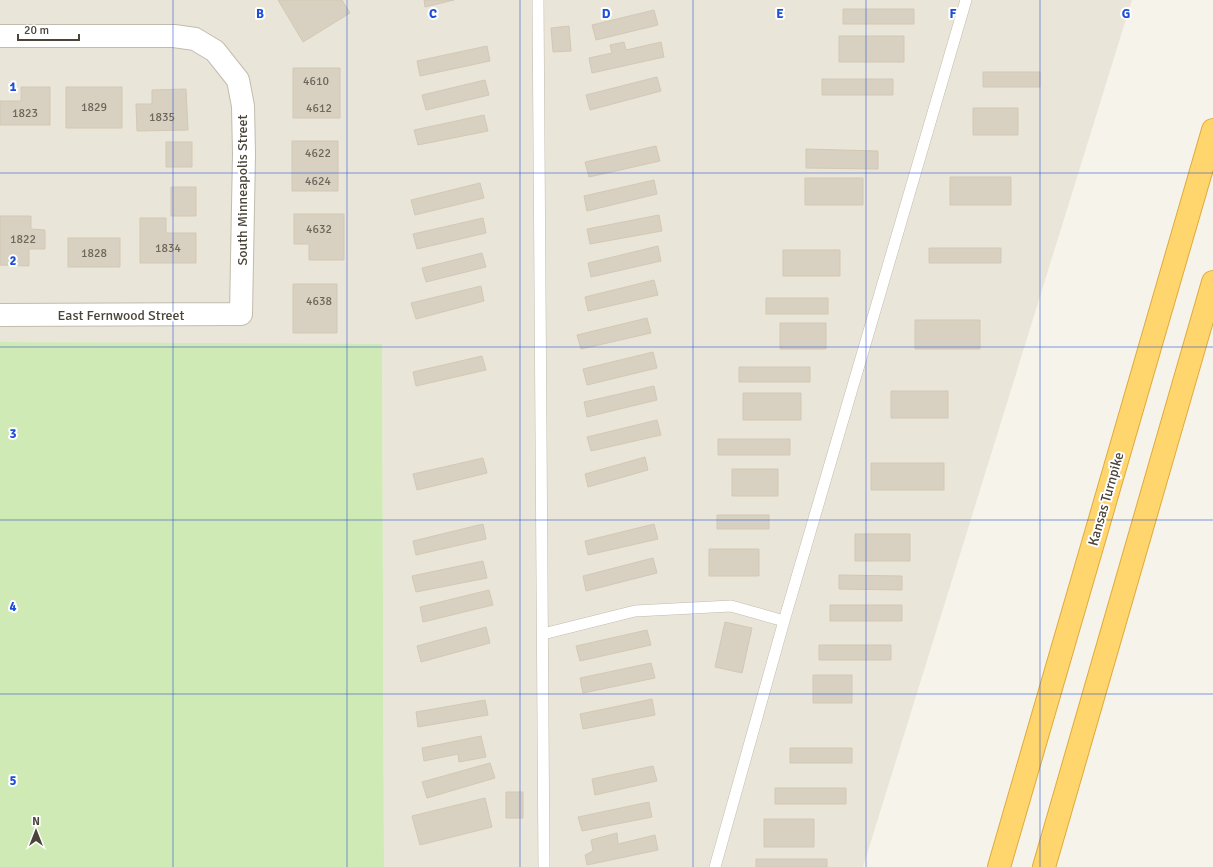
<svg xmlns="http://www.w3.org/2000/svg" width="1213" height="867" viewBox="0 0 1213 867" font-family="Signika,sans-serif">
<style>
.residential{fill:#eae5d9}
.green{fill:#cfeab4}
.building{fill:#d8d0c1;stroke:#d3c8b4}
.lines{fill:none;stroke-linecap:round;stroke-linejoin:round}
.service-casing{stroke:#c2bcae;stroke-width:12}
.minor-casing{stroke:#c2bcae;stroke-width:24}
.motorway-casing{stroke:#e0ab3c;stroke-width:24}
.service{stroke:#fff;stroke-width:11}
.minor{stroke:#fff;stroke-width:22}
.motorway{stroke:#ffd56d;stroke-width:22}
.grid{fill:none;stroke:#1d4ed8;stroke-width:1;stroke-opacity:0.55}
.labels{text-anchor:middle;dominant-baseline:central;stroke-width:4;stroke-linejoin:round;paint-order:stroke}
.number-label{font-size:12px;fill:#6e675b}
.street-label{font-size:14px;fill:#4b4439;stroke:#fff}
.grid-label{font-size:13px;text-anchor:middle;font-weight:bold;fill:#1d4ed8;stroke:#fff;stroke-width:4;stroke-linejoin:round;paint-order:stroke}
</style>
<rect width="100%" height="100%" fill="#f6f3eb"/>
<path class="residential" d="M0,0H1132L863,867H384L382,345L0,342Z"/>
<path class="green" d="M0,342L382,344L384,867H0Z"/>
<path class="building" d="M278,0H342L350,13L303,42Z
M424,0H454L425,7Z
M843,9H914V24H843Z
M654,10L658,25L596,40L592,25Z
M569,26L571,51L553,52L551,28Z
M839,36H904V62H839Z
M624,42L626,50L661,42L664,57L592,73L589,58L612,53L610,45Z
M487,46L490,61L420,76L417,61Z
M293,68H340V118H293Z
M983,72H1040V87H983Z
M657,77L661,91L590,110L586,95Z
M822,79H893V95H822Z
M485,80L489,95L426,110L422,95Z
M21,87H50V125H0V101H21Z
M66,87H122V128H66Z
M186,89L188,130L137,131L136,104H152V90Z
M973,108H1018V135H973Z
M484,115L488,131L418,145L414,130Z
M292,141H338V191H292Z
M166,142H192V167H166Z
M656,146L660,161L589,177L585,162Z
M806,149L878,151V169L806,168Z
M950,177H1011V205H950Z
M805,178H863V205H805Z
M654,180L657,194L587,211L584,196Z
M480,183L484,198L415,215L411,200Z
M171,187H196V216H171Z
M294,214H344V260H309V244H294Z
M659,215L662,231L590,244L587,229Z
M0,216H31V229L45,230V249H29V266L0,265Z
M140,218H166V233H196V263H140Z
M483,218L486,233L417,249L413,234Z
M68,238H120V267H68Z
M658,246L661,261L591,277L588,263Z
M929,248H1001V263H929Z
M783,250H840V276H783Z
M482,253L486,267L426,282L422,268Z
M654,280L658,295L588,311L585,297Z
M293,284H337V333H293Z
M481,286L484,301L416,319L411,303Z
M766,298H828V314H766Z
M647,318L651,333L581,349L577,335Z
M915,320H980V349H915Z
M780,323H826V349H780Z
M653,352L657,368L587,385L583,369Z
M482,356L486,370L416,386L413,372Z
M739,367H810V382H739Z
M654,386L657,400L587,417L584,402Z
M891,391H948V418H891Z
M743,393H801V420H743Z
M657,420L661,435L591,451L587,437Z
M718,439H790V455H718Z
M645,457L648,470L588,487L585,474Z
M483,458L487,473L417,490L413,474Z
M871,463H944V490H871Z
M732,469H778V496H732Z
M717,515H769V529H717Z
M483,524L486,539L416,555L413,541Z
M654,524L658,539L588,555L585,541Z
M855,534H910V561H855Z
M709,549H759V576H709Z
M653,558L657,573L586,591L583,576Z
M483,561L487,578L416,592L412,576Z
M839,575L902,576V590L839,589Z
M489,590L493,605L423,622L420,607Z
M830,605H902V621H830Z
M725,622L752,628L742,673L715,667Z
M486,627L490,643L421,662L417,646Z
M647,630L651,645L580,661L576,646Z
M819,645H891V660H819Z
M651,663L655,678L583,693L580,678Z
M813,675H852V703H813Z
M652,699L655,715L583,729L580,714Z
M485,700L488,715L418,727L416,712Z
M481,736L486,757L459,762L458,754L424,761L422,748Z
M790,748H852V763H790Z
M490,763L495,778L427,798L422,782Z
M653,766L657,781L595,795L592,779Z
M775,788H846V804H775Z
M506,792H523V818H506Z
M485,798L492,827L420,845L412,816Z
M649,802L652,817L582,831L578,817Z
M764,819H814V847H764Z
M617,833L618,844L655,835L658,850L587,865L585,855L593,851L591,840Z
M756,859H827V867H756Z"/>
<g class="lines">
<defs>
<path id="service" d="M538,0L544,867
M543,634L635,611L731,606L784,621
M715,867L784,621L966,0"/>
<path id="minor" d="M0,36H174L195,39L215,51L238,80L243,106L244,154L241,314L0,315"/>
<path id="motorway" d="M999,867L1213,130
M1044,867L1213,282"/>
</defs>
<use href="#service" class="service-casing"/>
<use href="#minor" class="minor-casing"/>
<use href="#motorway" class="motorway-casing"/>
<use href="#service" class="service"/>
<use href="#minor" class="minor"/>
<use href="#motorway" class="motorway"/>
</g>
<path class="grid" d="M173,0V867M347,0V867M520,0V867M693,0V867M866,0V867M1040,0V867M0,173H1213M0,347H1213M0,520H1213M0,694H1213"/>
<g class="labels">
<g class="number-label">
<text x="316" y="81">4610</text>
<text x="94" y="107">1829</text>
<text x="319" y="108">4612</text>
<text x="25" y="113">1823</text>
<text x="162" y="117">1835</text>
<text x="318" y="153">4622</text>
<text x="318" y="181">4624</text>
<text x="319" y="229">4632</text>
<text x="23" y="239">1822</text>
<text x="168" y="248">1834</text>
<text x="94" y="253">1828</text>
<text x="319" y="301">4638</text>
</g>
<g class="street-label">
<text transform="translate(242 190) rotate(-90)">South Minneapolis Street</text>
<text x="121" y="315">East Fernwood Street</text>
<text transform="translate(1106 499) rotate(-74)">Kansas Turnpike</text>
</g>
</g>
<g class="grid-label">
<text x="260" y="18">B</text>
<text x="433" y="18">C</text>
<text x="606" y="18">D</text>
<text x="780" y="18">E</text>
<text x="953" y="18">F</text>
<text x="1126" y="18">G</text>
<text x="13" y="91">1</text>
<text x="13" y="265">2</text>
<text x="13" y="438">3</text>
<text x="13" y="611">4</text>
<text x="13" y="785">5</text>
</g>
<g transform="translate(36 831)" stroke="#ffffff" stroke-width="3" paint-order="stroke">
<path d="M0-3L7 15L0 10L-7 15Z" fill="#4b4439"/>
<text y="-6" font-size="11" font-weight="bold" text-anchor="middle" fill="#4b4439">N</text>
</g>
<path d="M18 34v6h61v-6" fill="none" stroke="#4b4439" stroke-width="2"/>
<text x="24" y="34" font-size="12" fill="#4b4439" stroke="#ffffff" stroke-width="3" paint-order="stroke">20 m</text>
</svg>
